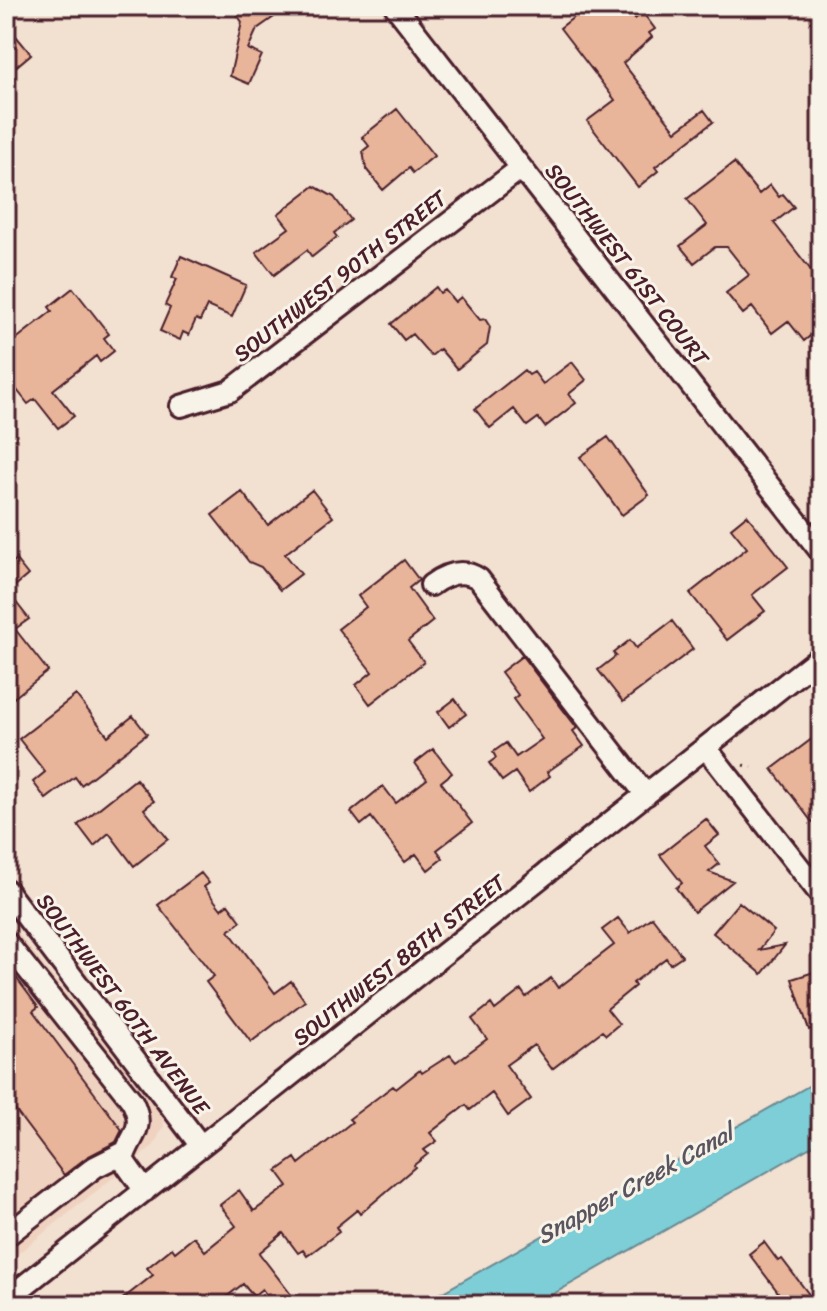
<svg xmlns="http://www.w3.org/2000/svg" width="827" height="1311" viewBox="0 0 827 1311" font-family="Sriracha,sans-serif">
<style>
.built{fill:#efd3c0}
.water{fill:#7dced6;stroke:#698892;stroke-width:2}
.building{fill:#e8b59a;stroke:#4a1f2b;stroke-width:2}
.lines{fill:none;stroke-linecap:round;stroke-linejoin:round}
.minor-casing{stroke:#4a1f2b;stroke-width:26}
.path{stroke:#4a1f2b;stroke-width:3;stroke-dasharray:2 6;stroke-linecap:butt}
.minor{stroke:#f7f3e8;stroke-width:20}
.labels{text-anchor:middle;dominant-baseline:central;stroke-width:6;stroke-linejoin:round;paint-order:stroke}
.street-label{font-size:22px;fill:#4a1f2b;stroke:#f7f3e8}
.water-label{font-size:24px;font-style:italic;fill:#59545e;stroke:#f7f3e8}
</style>
<rect width="100%" height="100%" fill="#f2e0d1"/>
<filter id="ink" filterUnits="userSpaceOnUse"><feTurbulence type="fractalNoise" baseFrequency=".0125" numOctaves="2"/><feDisplacementMap in="SourceGraphic" scale="16" xChannelSelector="R" yChannelSelector="G"/><feConvolveMatrix kernelMatrix="1 2 1 2 8 2 1 2 1" color-interpolation-filters="sRGB"/></filter>
<g filter="url(#ink)">
<path class="built" d="M6,918L162,1113L164,1126L153,1146L6,1263Z"/>
<path class="water" d="M821,1079V1141L534,1305H420Z"/>
<path class="building" d="M231,6H266L274,17L257,29L248,49L262,55L249,84L230,76L242,22Z
M588,6H624L635,19L643,13L655,29L649,33L652,37L623,63L676,131L704,110L713,122L655,167L658,171L638,187L587,121L615,100L560,28Z
M6,24L31,54L6,75Z
M397,109L434,156L413,173L409,168L383,190L366,169L363,151L369,146L362,137Z
M734,163L759,194L770,185L779,197L783,194L794,207L774,223L821,283V327L804,341L788,321L772,333L752,307L743,314L726,293L749,275L727,247H715L694,263L680,246L707,225L687,199Z
M314,186L334,197L351,220L334,233L337,237L312,257L307,250L274,275L256,252L289,228L278,214Z
M181,256L246,285L232,317L207,306L200,321L196,319L189,335L183,332L180,340L160,331L170,308L165,305L177,279L172,277Z
M436,287L440,293L445,290L455,302L461,297L480,320L485,319L490,327L487,345L457,369L440,349L431,356L412,334L404,340L391,324Z
M73,288L109,334L104,338L114,351L100,362L96,356L53,390L74,416L58,428L35,399L28,404L6,376V347L52,311L49,307Z
M572,362L586,380L569,394L576,403L545,427L538,418L527,426L514,409L490,428L475,409L524,370L529,375L534,372L543,384Z
M608,437L649,495L622,515L580,457Z
M312,490L333,517L285,554L301,574L280,590L261,567L249,562L212,515L242,492L268,525Z
M747,515L788,567L752,595L765,611L727,640L690,593L747,548L731,528Z
M16,560L28,575L8,592L29,619L15,629L48,671L6,704V568Z
M404,560L419,580L409,588L433,621L408,641L424,662L370,704L356,685L372,672L338,629L366,607L358,596Z
M672,621L693,649L623,702L598,670L616,656L613,653L630,640L636,648Z
M522,656L577,728L573,731L584,746L547,772L550,776L529,792L515,772L502,781L489,763L496,758L493,752L506,743L516,757L542,739L513,699L518,695L501,672Z
M76,695L108,736L133,716L147,734L81,785L75,777L46,799L33,782L45,772L19,739Z
M455,699L466,714L449,727L438,712Z
M821,732V815L812,822L772,769Z
M433,749L452,773L441,782L472,823L437,850L443,858L428,870L416,854L405,862L371,817L361,825L351,812L383,786L396,803L427,779L415,763Z
M136,779L154,801L144,809L168,839L134,866L109,833L94,846L78,825Z
M706,819L719,835L705,846L719,864L709,872L733,881L694,912L676,888L682,883L660,855Z
M201,873L209,883L204,887L221,909L228,904L241,921L229,931L275,993L291,981L305,1001L251,1042L206,982L214,976L158,905Z
M739,902L774,931L759,950L785,945L762,974L713,933Z
M652,917L682,956L670,964L666,958L633,983L635,986L607,1009L619,1024L606,1035L602,1031L552,1069L534,1045L506,1065L531,1099L508,1116L492,1093L470,1110L466,1105L430,1133L437,1141L424,1150L428,1154L414,1165L415,1167L360,1214L357,1210L336,1227L339,1232L307,1256L303,1250L298,1253L283,1233L259,1253L299,1305H274L262,1289L253,1296L243,1284L216,1305H115L153,1275L147,1268L172,1248L175,1252L194,1237L205,1251L236,1226L220,1205L239,1190L254,1211L288,1186L277,1171L295,1158L299,1164L352,1122L349,1119L393,1086L396,1089L420,1070L422,1073L450,1055L456,1062L487,1039L472,1019L491,1004L495,1010L521,990L526,997L551,978L558,988L614,945L602,930L618,918L630,933Z
M6,964L38,1007L33,1011L122,1130L116,1142L87,1157L64,1175L6,1098Z
M814,972L817,983L821,982V1026L809,1030L792,979Z
M764,1242L778,1261L782,1259L817,1305H760L778,1292L749,1254Z"/>
<g class="lines">
<defs>
<path id="minor" d="M395,6L821,552
M181,406L230,391L521,168
M431,585C446,574 463,568 479,579L646,795
M706,748L821,895
M6,890L201,1146
M6,942L132,1101C147,1131 129,1135 123,1160L145,1191
M6,1236L95,1167L125,1152
M6,1300L821,656"/>
</defs>
<use href="#minor" class="minor-casing"/>
<path class="path" d="M744,765L752,767"/>
<use href="#minor" class="minor"/>
</g>
</g>
<g class="labels">
<g class="street-label">
<text transform="translate(627 264) rotate(52)">SOUTHWEST 61ST COURT</text>
<text transform="translate(340 276) rotate(-38)">SOUTHWEST 90TH STREET</text>
<text transform="translate(399 960) rotate(-38)">SOUTHWEST 88TH STREET</text>
<text transform="translate(123 1004) rotate(53)">SOUTHWEST 60TH AVENUE</text>
</g>
<g class="water-label">
<text transform="translate(635 1184) rotate(-29)">Snapper Creek Canal</text>
</g>
</g>
<rect width="827" height="1311" fill="none" stroke="#f7f3e8" stroke-width="32"/>
<rect x="16" y="16" width="795" height="1279" fill="none" stroke="#4a1f2b" stroke-width="3" filter="url(#ink)"/>
</svg>
